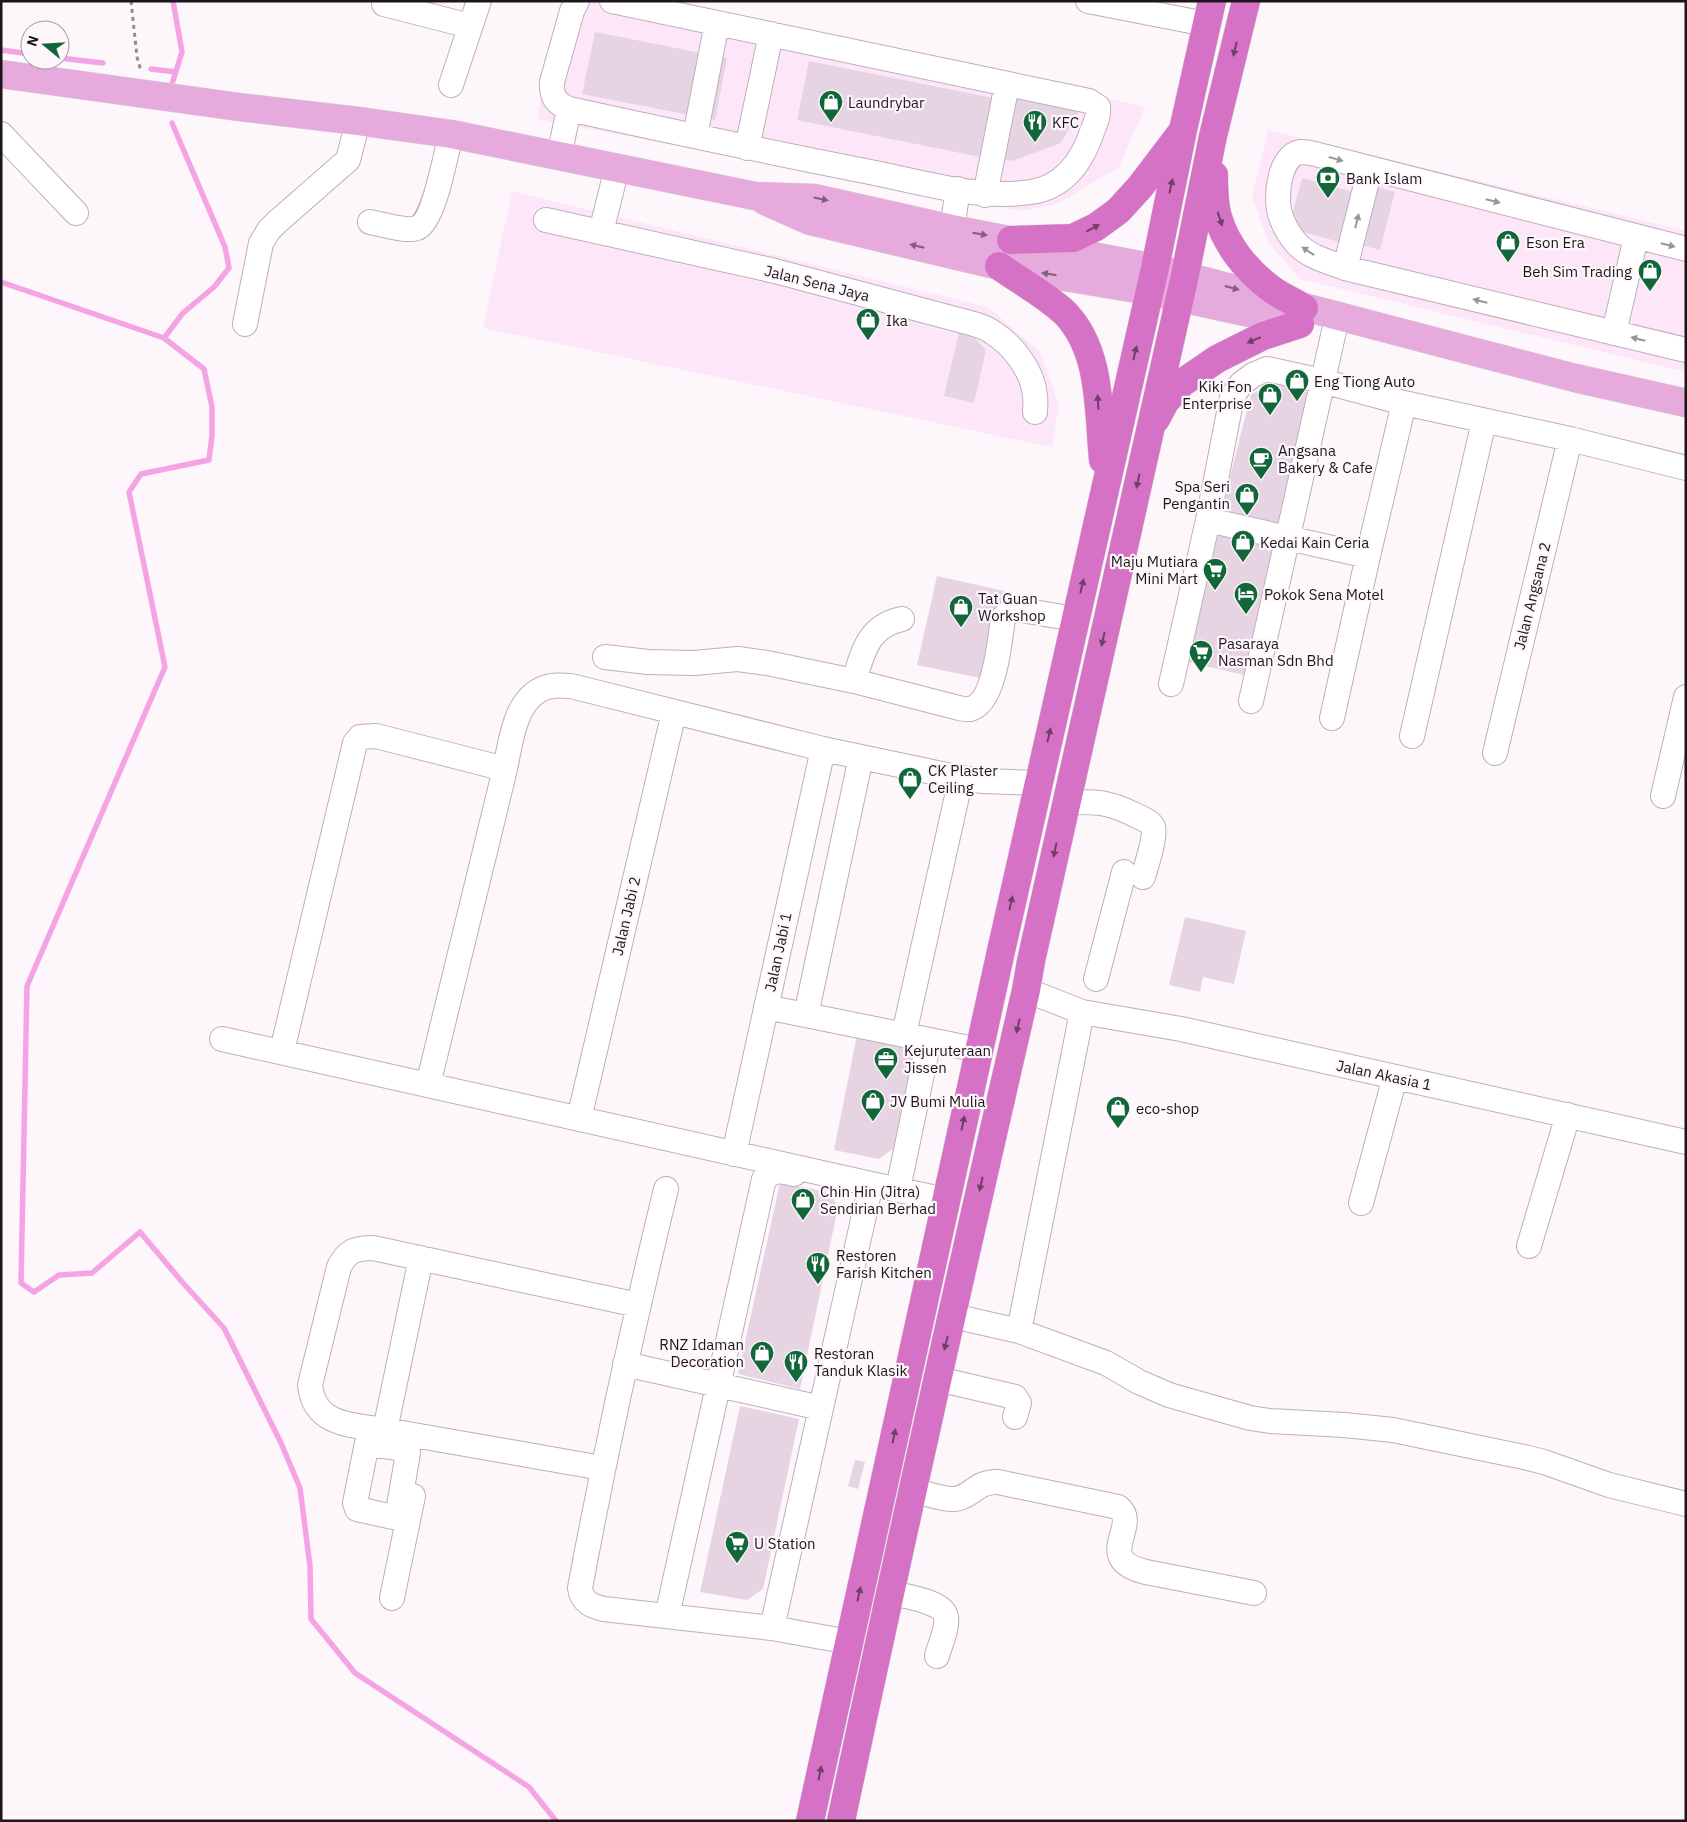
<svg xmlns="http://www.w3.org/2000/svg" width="1687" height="1822" viewBox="0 0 1687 1822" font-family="'IBM Plex Sans',sans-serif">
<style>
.built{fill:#fee6f9}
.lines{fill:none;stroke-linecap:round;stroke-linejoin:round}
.stream{stroke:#f4a4e5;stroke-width:5.5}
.building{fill:#e6d4e2}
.minor-casing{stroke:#bfaebb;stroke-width:26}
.major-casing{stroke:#d6d5d6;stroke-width:29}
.highway-casing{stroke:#d6d5d6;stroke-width:29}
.path{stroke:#928c90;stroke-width:3;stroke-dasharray:4 4;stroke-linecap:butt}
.minor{stroke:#fff;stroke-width:24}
.major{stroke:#e6aadc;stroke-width:28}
.highway{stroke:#d672c5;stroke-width:28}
.oneway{fill:#703f67}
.oneway2{fill:#999698}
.oneway3{fill:#81607b}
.labels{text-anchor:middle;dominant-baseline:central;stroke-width:4.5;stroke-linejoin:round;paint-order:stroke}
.poi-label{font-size:15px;fill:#1c161a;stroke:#fdf6fb;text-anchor:start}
.street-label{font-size:15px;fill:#1c161a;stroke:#fdf6fb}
</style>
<rect width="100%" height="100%" fill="#fdf6fb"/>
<path class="built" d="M562,1H679L1145,107L1119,167L1058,204L1022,211L537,119Z
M1268,130L1686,231V372L1300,279L1268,242L1252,196Z
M512,191L988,307L1040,352L1059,404L1052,447L483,328Z"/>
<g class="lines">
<path class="stream" d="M1,50L30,54
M60,58L103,63
M151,69L176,72
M172,84L182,52L173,1
M172,123L225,247L229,268L214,287L183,313L164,338L204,369L212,407V435L209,460L141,474L129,492L165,667L27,986L21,1283L34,1292L59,1275L92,1273L140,1232L183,1283L224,1328L281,1443L300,1488L310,1566L311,1619L355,1673L529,1787L556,1821
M1,282L164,338"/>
</g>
<path class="building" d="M595,32L727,58L715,120L582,94Z
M809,61L998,99L985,158L797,120Z
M1013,91L1082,106L1061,143L1012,161L1001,159Z
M1302,178L1360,194L1346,244L1300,231L1292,215Z
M1377,187L1395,192L1380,250L1361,245Z
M959,332L972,335L986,350L974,403L944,396Z
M1276,383L1315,394L1280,531L1220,516L1251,394Z
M1218,532L1279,547L1248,676L1188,662Z
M937,576L1004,591L985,679L917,665Z
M1185,917L1246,931L1234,984L1203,977L1200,992L1169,985Z
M857,1035L922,1048L903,1142L879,1159L834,1150Z
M780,1183L829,1192L838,1207L800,1389L738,1374Z
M740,1406L799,1419L763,1589L747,1600L700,1592Z
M855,1460L865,1462L858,1489L848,1486Z"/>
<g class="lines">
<defs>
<path id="minor" d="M577,1L572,11L552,82C551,96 555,103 569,109C669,131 769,152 870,172C921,182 978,200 1031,192C1065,187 1083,160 1093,129C1096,122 1099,115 1098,107L1089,101L612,1
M1088,1L1206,24
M384,4L470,26
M451,85L479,1
M1,134L76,213
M695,136L717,23
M747,148L771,34
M559,156L569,109
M985,195L1007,84
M546,220L775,271L974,324C980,326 987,328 992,332C1013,345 1033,371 1035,396C1036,401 1035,407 1035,412
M370,222C381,224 407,232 417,228C434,222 446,153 451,134
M952,229L958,189
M601,232L617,168
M1686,249L1315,154C1311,153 1304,152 1300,152C1279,156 1275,197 1280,214C1283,224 1290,236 1297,244C1309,257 1329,262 1345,268L1686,350
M1345,268L1370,169
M245,324L261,243L269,230L277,222L348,160L358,121
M1614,333L1636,237
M1208,520L1368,556
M605,657L648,662L694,663L738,659L767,663L854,681L959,708C962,709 967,709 970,709C995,703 1000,639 1003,618L1010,611L1016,609L1075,619
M854,681C863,652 868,626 902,619
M1171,684L1208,520L1232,397L1241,384L1253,375L1267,369L1322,381L1404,403L1570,439L1686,468
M1251,701L1334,331
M1332,718L1368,556L1404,403
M1412,736L1484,421
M1495,753L1570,439
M1663,796L1686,697
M1066,802C1098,802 1108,801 1137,816C1142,818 1151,822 1153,827C1156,836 1146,867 1143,877
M1096,979L1124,872
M1026,990L1082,1012L1181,1029L1686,1142
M766,1007L979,1050
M806,1015L861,757
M904,1034L961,778
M222,1039L871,1184L946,1200
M282,1051L355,743L360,737L376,736L505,769
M428,1085L505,769C511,741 515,693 551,686C558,685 565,686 571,686L823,749L961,778L983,781L1038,783
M579,1119L674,712
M734,1154L823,749
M666,1189C634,1321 605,1454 580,1588C582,1602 591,1606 604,1609L772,1628L849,1642
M898,1189L929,1040
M1361,1203L1395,1077
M1529,1246L1568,1115
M421,1258L385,1430L602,1468
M953,1316L1019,1331L1082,1012
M1019,1331L1106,1363L1139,1382L1169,1395L1250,1418L1270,1421L1344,1425L1393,1430L1524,1457L1544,1462L1609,1485L1686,1504
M625,1364L821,1408
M938,1379L1015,1397L1019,1403L1015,1417
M370,1428L355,1503L357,1509L393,1517L398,1512L408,1453L403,1449L376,1445
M385,1430C353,1425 314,1426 310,1385L339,1267C347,1251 355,1248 373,1248L638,1305
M913,1490C926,1493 942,1500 955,1499C972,1497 976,1481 998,1482L1118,1507C1142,1525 1091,1559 1146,1572L1254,1593
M890,1593C903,1596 944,1601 946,1617C948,1628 940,1644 937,1656
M392,1598L413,1496
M667,1616L764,1179C776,1169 780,1171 794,1174
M772,1628L871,1184"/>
<path id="major" d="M1,74L239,107L358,121L451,134L755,196L814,198L952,229L1155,268L1575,378L1686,403
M765,201L810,221L999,266L1149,291L1295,323"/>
<path id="highway" d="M1214,175C1214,189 1214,204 1218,217C1226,245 1247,271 1270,288C1280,296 1293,301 1304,308
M1011,240L1073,238L1096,227L1118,211L1140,187L1181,133
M999,266C1020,281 1046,295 1065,313C1102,351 1098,411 1103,460
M1156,419L1165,402L1182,383L1217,359L1263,336L1300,324
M810,1821L1001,951L1155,268L1183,130L1212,1
M841,1821C900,1543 962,1267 1026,990L1031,961L1185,275L1213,136L1246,1"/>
</defs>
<use href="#minor" class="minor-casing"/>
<use href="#major" class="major-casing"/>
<use href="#highway" class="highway-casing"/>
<path class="path" d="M131,1L137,57L141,71"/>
<use href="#minor" class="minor"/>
<use href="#major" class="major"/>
<use href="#highway" class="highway"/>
</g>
<defs><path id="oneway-solid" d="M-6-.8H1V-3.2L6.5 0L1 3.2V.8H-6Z" transform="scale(1.25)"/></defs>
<g class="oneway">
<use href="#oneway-solid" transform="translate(1235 49) rotate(104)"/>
<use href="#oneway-solid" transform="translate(1171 186) rotate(-78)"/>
<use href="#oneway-solid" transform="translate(1220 219) rotate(71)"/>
<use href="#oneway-solid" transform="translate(1093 228) rotate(-28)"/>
<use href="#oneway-solid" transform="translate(1254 340) rotate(157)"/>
<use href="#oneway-solid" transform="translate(1135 353) rotate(-77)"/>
<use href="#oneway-solid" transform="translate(1098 402) rotate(-94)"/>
<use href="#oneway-solid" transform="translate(1138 481) rotate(102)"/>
<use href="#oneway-solid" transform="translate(1082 586) rotate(-77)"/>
<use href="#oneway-solid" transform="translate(1103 639) rotate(103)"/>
<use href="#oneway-solid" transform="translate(1049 735) rotate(-77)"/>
<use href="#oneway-solid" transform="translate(1055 850) rotate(102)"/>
<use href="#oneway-solid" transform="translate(1011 903) rotate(-77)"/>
<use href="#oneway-solid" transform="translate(1018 1026) rotate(103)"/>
<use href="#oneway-solid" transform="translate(963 1123) rotate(-78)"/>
<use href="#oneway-solid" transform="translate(981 1184) rotate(103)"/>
<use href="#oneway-solid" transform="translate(946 1343) rotate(104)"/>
<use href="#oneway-solid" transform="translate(894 1436) rotate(-78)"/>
<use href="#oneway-solid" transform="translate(859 1594) rotate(-78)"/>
<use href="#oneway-solid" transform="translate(820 1773) rotate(-78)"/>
</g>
<g class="oneway2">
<use href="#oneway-solid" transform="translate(1336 159) rotate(16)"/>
<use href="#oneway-solid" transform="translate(1493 201) rotate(14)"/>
<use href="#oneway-solid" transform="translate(1357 221) rotate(-76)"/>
<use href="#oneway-solid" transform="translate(1668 245) rotate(14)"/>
<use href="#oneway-solid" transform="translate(1308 251) rotate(-146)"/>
<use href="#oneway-solid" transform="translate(1480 301) rotate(-166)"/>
<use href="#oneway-solid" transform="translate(1638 339) rotate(-166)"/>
</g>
<g class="oneway3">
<use href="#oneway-solid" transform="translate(821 199) rotate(12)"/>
<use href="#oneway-solid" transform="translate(980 234) rotate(10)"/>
<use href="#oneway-solid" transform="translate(917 246) rotate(-167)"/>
<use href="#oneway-solid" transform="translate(1049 274) rotate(-171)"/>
<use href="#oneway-solid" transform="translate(1232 288) rotate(15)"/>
</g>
<defs>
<symbol id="shop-pin" viewBox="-11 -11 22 30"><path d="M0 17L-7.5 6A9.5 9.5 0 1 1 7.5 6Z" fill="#116739" stroke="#fdf6fb"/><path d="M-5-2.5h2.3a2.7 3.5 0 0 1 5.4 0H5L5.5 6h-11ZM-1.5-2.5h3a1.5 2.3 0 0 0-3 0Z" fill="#fff"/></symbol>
<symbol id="restaurant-pin" viewBox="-11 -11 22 30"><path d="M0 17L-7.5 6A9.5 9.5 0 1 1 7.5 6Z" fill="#116739" stroke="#fdf6fb"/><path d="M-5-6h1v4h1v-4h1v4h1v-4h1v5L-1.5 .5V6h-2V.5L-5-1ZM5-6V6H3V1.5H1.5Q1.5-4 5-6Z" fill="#fff"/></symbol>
<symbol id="bank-pin" viewBox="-11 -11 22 30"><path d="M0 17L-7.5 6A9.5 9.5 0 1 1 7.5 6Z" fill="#116739" stroke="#fdf6fb"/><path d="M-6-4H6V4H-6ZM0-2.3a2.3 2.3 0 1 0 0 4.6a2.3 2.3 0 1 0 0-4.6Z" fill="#fff"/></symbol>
<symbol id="cafe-pin" viewBox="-11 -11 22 30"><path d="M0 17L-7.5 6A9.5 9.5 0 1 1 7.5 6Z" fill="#116739" stroke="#fdf6fb"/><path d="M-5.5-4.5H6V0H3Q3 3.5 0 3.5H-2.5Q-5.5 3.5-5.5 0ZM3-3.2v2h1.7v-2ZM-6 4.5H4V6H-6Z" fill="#fff"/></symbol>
<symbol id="supermarket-pin" viewBox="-11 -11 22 30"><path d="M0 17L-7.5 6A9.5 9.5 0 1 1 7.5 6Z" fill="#116739" stroke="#fdf6fb"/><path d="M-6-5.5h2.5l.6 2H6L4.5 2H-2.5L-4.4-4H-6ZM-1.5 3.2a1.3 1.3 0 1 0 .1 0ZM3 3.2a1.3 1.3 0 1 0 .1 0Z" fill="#fff"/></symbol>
<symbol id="hotel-pin" viewBox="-11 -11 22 30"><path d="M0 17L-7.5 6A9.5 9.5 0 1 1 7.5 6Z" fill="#116739" stroke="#fdf6fb"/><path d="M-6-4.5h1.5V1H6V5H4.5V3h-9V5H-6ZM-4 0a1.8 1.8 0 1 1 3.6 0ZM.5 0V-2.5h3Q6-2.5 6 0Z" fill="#fff"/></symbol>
<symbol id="office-pin" viewBox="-11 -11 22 30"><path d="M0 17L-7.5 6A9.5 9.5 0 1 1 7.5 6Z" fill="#116739" stroke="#fdf6fb"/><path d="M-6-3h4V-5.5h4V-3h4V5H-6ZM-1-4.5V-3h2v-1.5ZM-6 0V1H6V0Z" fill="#fff"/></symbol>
</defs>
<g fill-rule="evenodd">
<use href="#shop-pin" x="817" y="88" width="28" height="38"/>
<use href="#restaurant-pin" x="1021" y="108" width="28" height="38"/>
<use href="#bank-pin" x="1314" y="164" width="28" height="38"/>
<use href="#shop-pin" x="1494" y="228" width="28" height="38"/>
<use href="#shop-pin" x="1636" y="257" width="28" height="38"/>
<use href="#shop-pin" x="854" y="306" width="28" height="38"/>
<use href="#shop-pin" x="1283" y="367" width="28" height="38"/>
<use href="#shop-pin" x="1256" y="381" width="28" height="38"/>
<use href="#cafe-pin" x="1247" y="445" width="28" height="38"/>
<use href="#shop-pin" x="1233" y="481" width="28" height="38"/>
<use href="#shop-pin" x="1229" y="528" width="28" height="38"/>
<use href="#supermarket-pin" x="1201" y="556" width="28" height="38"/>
<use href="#hotel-pin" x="1232" y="580" width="28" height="38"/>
<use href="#shop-pin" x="947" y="593" width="28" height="38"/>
<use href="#supermarket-pin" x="1187" y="638" width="28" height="38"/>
<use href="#shop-pin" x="896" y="765" width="28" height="38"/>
<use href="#office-pin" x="872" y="1045" width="28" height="38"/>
<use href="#shop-pin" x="859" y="1087" width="28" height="38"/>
<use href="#shop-pin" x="1104" y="1094" width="28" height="38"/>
<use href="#shop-pin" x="789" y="1186" width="28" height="38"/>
<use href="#restaurant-pin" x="804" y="1250" width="28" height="38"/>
<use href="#shop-pin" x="748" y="1339" width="28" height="38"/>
<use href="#restaurant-pin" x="782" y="1348" width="28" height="38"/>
<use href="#supermarket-pin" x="723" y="1529" width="28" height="38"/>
</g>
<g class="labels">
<g class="poi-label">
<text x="848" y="102">Laundrybar</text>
<text x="1052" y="122">KFC</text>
<text x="1346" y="178">Bank Islam</text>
<text x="1526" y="242">Eson Era</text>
<text x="1632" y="271" text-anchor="end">Beh Sim Trading</text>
<text x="886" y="320">Ika</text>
<text x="1314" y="381">Eng Tiong Auto</text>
<text x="1252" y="386" text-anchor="end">Kiki Fon<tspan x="1252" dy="17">Enterprise</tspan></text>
<text x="1278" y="450">Angsana<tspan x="1278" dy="17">Bakery &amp; Cafe</tspan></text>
<text x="1230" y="486" text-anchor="end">Spa Seri<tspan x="1230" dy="17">Pengantin</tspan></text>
<text x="1260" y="542">Kedai Kain Ceria</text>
<text x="1198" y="561" text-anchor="end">Maju Mutiara<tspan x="1198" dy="17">Mini Mart</tspan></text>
<text x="1264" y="594">Pokok Sena Motel</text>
<text x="978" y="598">Tat Guan<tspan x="978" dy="17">Workshop</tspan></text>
<text x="1218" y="643">Pasaraya<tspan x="1218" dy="17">Nasman Sdn Bhd</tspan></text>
<text x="928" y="770">CK Plaster<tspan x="928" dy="17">Ceiling</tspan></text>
<text x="904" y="1050">Kejuruteraan<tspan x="904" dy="17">Jissen</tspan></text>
<text x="890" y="1101">JV Bumi Mulia</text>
<text x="1136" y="1108">eco-shop</text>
<text x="820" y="1191">Chin Hin (Jitra)<tspan x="820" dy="17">Sendirian Berhad</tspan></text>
<text x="836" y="1255">Restoren<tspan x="836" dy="17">Farish Kitchen</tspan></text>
<text x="744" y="1344" text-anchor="end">RNZ Idaman<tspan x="744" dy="17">Decoration</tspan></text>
<text x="814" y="1353">Restoran<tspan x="814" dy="17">Tanduk Klasik</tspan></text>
<text x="754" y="1543">U Station</text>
</g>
<g class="street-label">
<text transform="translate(817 283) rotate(14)">Jalan Sena Jaya</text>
<text transform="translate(1532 596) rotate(-76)">Jalan Angsana 2</text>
<text transform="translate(626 916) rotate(-77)">Jalan Jabi 2</text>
<text transform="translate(778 952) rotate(-78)">Jalan Jabi 1</text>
<text transform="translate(1384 1075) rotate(12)">Jalan Akasia 1</text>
</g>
</g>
<rect width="1687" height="1822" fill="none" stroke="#1c161a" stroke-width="5"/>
<g transform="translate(45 45) rotate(288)"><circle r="24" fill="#fdf6fb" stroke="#a39ca1"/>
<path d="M0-4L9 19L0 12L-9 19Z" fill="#116739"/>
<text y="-8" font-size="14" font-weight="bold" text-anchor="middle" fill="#1c161a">N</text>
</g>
</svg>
